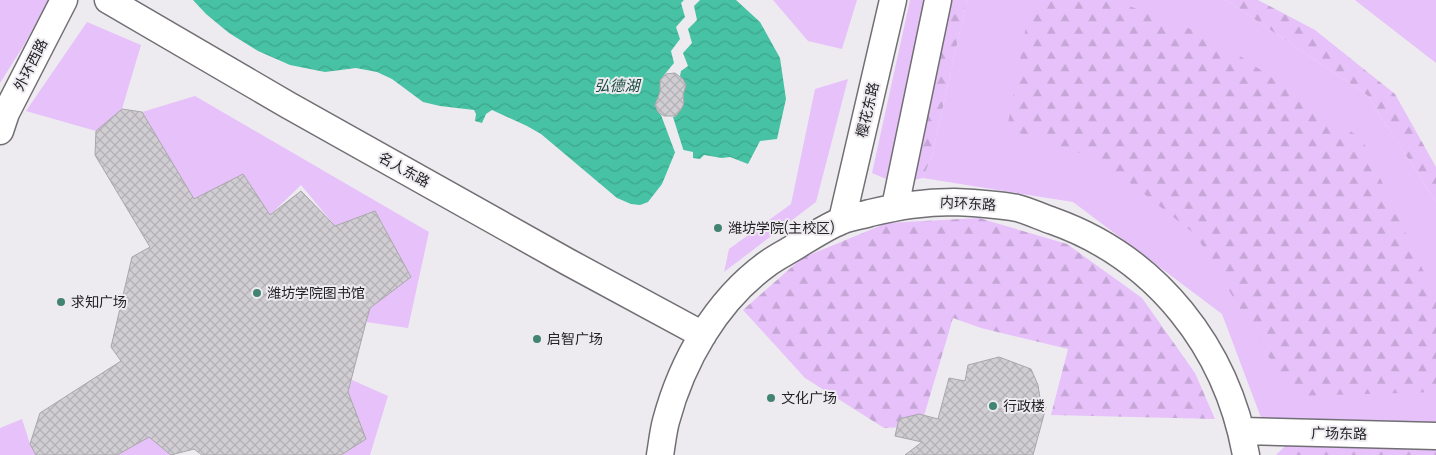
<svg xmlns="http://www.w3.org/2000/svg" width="1436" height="455" viewBox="0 0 1436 455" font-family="Bitter,'Noto Sans SC',serif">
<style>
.green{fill:#e6c1fa}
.forest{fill:url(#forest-firs)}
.water{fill:url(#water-waves)}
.pier{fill:#eeebf0}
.building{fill:url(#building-cross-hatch);stroke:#a9a6ab}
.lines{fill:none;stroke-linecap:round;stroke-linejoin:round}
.minor-casing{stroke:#716f73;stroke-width:29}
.minor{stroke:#fff;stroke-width:26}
.poi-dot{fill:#438372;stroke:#eeebf0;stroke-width:2}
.labels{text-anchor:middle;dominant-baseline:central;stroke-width:4;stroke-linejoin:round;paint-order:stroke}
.street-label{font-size:14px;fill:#232224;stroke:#eeebf0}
.poi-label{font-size:14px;fill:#232224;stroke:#eeebf0;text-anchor:start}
.water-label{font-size:15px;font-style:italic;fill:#184b3f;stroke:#eeebf0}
</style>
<defs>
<pattern id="forest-firs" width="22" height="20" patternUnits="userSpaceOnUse" patternTransform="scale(1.25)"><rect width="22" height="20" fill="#e6c1fa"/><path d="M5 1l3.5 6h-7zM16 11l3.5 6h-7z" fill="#c5a6d6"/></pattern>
<pattern id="water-waves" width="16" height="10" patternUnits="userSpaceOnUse" patternTransform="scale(1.25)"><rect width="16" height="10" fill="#47c2a4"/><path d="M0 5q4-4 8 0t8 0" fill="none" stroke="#3ea68d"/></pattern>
<pattern id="building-cross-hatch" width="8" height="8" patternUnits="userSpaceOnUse" patternTransform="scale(1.25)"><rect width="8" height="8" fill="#d1ced3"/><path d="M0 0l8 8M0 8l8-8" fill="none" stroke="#b3b1b5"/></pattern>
</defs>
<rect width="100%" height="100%" fill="#eeebf0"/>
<path class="green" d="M0,0H48L24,45L0,83Z
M773,0H857L842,49L808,41Z
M910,0H926L886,179L872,173Z
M967,0H1224L1229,2L1367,95L1436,202V429L1263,423L1222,314L1073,202L923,178L932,155Z
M1355,0H1436V63L1365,8Z
M87,22L141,45L122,109L96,131L26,111Z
M848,79L816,202L724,272L729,249L791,204L815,89Z
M195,96L429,232L408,328L366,322L370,308L411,277L375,211L335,226L301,185L270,215L243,174L194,199L142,112Z
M352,380L388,396L370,455H341L366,439L348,392Z
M22,419L30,444L36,455H0V428Z
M149,437L171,455H117Z"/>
<path class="forest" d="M952,0H967L932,155L923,178L913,180Z
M1031,0H1113L1212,37L1362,139L1436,298V392L1292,396L1196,235L1101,160L1007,129Z
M1224,0H1258L1315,30L1395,94L1436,167V202L1367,95L1229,2Z
M979,218L1067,244L1142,298L1195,373L1215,419L1051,415L1068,349L981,328L953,318L921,426L884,428L805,378L743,310L802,258L887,223Z
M1290,441L1436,446V455H1276Z"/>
<path class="water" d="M193,0H736L760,22L780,58L786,99L777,139L760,141L748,164L730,157L722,158L704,155L700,159L693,158V152L679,149L676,150L662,184L648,202L640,205L631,204L617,198L541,134L527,126L492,110L486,114L482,123L475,121L476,114L474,110L440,106L423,102L392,79L377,72L356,68L325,72L290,65L258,51L229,33L206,14Z"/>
<path class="pier" d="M684,0H700L694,6L697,20L688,29L692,43L683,53L688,66L681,71L680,76L686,85L683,95L684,99L682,108L676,116L673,117L684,152H677L676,155L661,115L658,112L655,105L660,92V80L674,63L671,51L680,39L676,27L685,17L681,3Z"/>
<path class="building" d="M675,73L683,79L686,85L683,95L684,103L682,108L676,116H664L658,112L655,105L660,92V80L666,74Z
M122,109L142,112L194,199L243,174L270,215L301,191L335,226L375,211L411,277L370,308L366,322L348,392L366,439L341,455H202L194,449L171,455L149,437L117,455H36L30,444L40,413L121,361L111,347L132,257L150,247L95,155L96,131Z
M999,357L1031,369L1038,385L1041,405L1046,407L1033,455H905L922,442L895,436L899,419L919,414L938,419L949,378L965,381L968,365Z"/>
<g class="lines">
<defs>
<path id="minor" d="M108,0L288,105L568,262L703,335
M0,131L6,113L64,0
M895,207L938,0
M842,220L893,0
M1242,431L1436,436
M660,455C662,444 663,432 666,421C682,361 716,301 767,264C775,258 785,253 793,248C808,239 824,228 841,221C850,217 860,216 870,213C900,206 923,202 954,202C975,203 996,204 1017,208C1029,211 1041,217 1053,221C1157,258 1227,348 1246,455"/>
</defs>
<use href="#minor" class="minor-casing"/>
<use href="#minor" class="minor"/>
</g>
<g class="poi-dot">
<circle cx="718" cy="228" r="5"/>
<circle cx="257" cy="293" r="5"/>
<circle cx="61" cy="302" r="5"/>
<circle cx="537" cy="339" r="5"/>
<circle cx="771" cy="398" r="5"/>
<circle cx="993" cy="406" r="5"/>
</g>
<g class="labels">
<g class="street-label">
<text transform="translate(31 65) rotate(-63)">外环西路</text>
<text transform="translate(868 110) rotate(-77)">樱花东路</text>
<text transform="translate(404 170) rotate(29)">名人东路</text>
<text transform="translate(968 204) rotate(3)">内环东路</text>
<text transform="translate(1339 434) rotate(1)">广场东路</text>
</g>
<g class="poi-label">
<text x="728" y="228">潍坊学院(主校区)</text>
<text x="267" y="293">潍坊学院图书馆</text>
<text x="71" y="302">求知广场</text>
<text x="547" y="339">启智广场</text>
<text x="781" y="398">文化广场</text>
<text x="1003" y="406">行政楼</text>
</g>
<g class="water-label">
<text x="617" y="86">弘德湖</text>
</g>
</g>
</svg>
